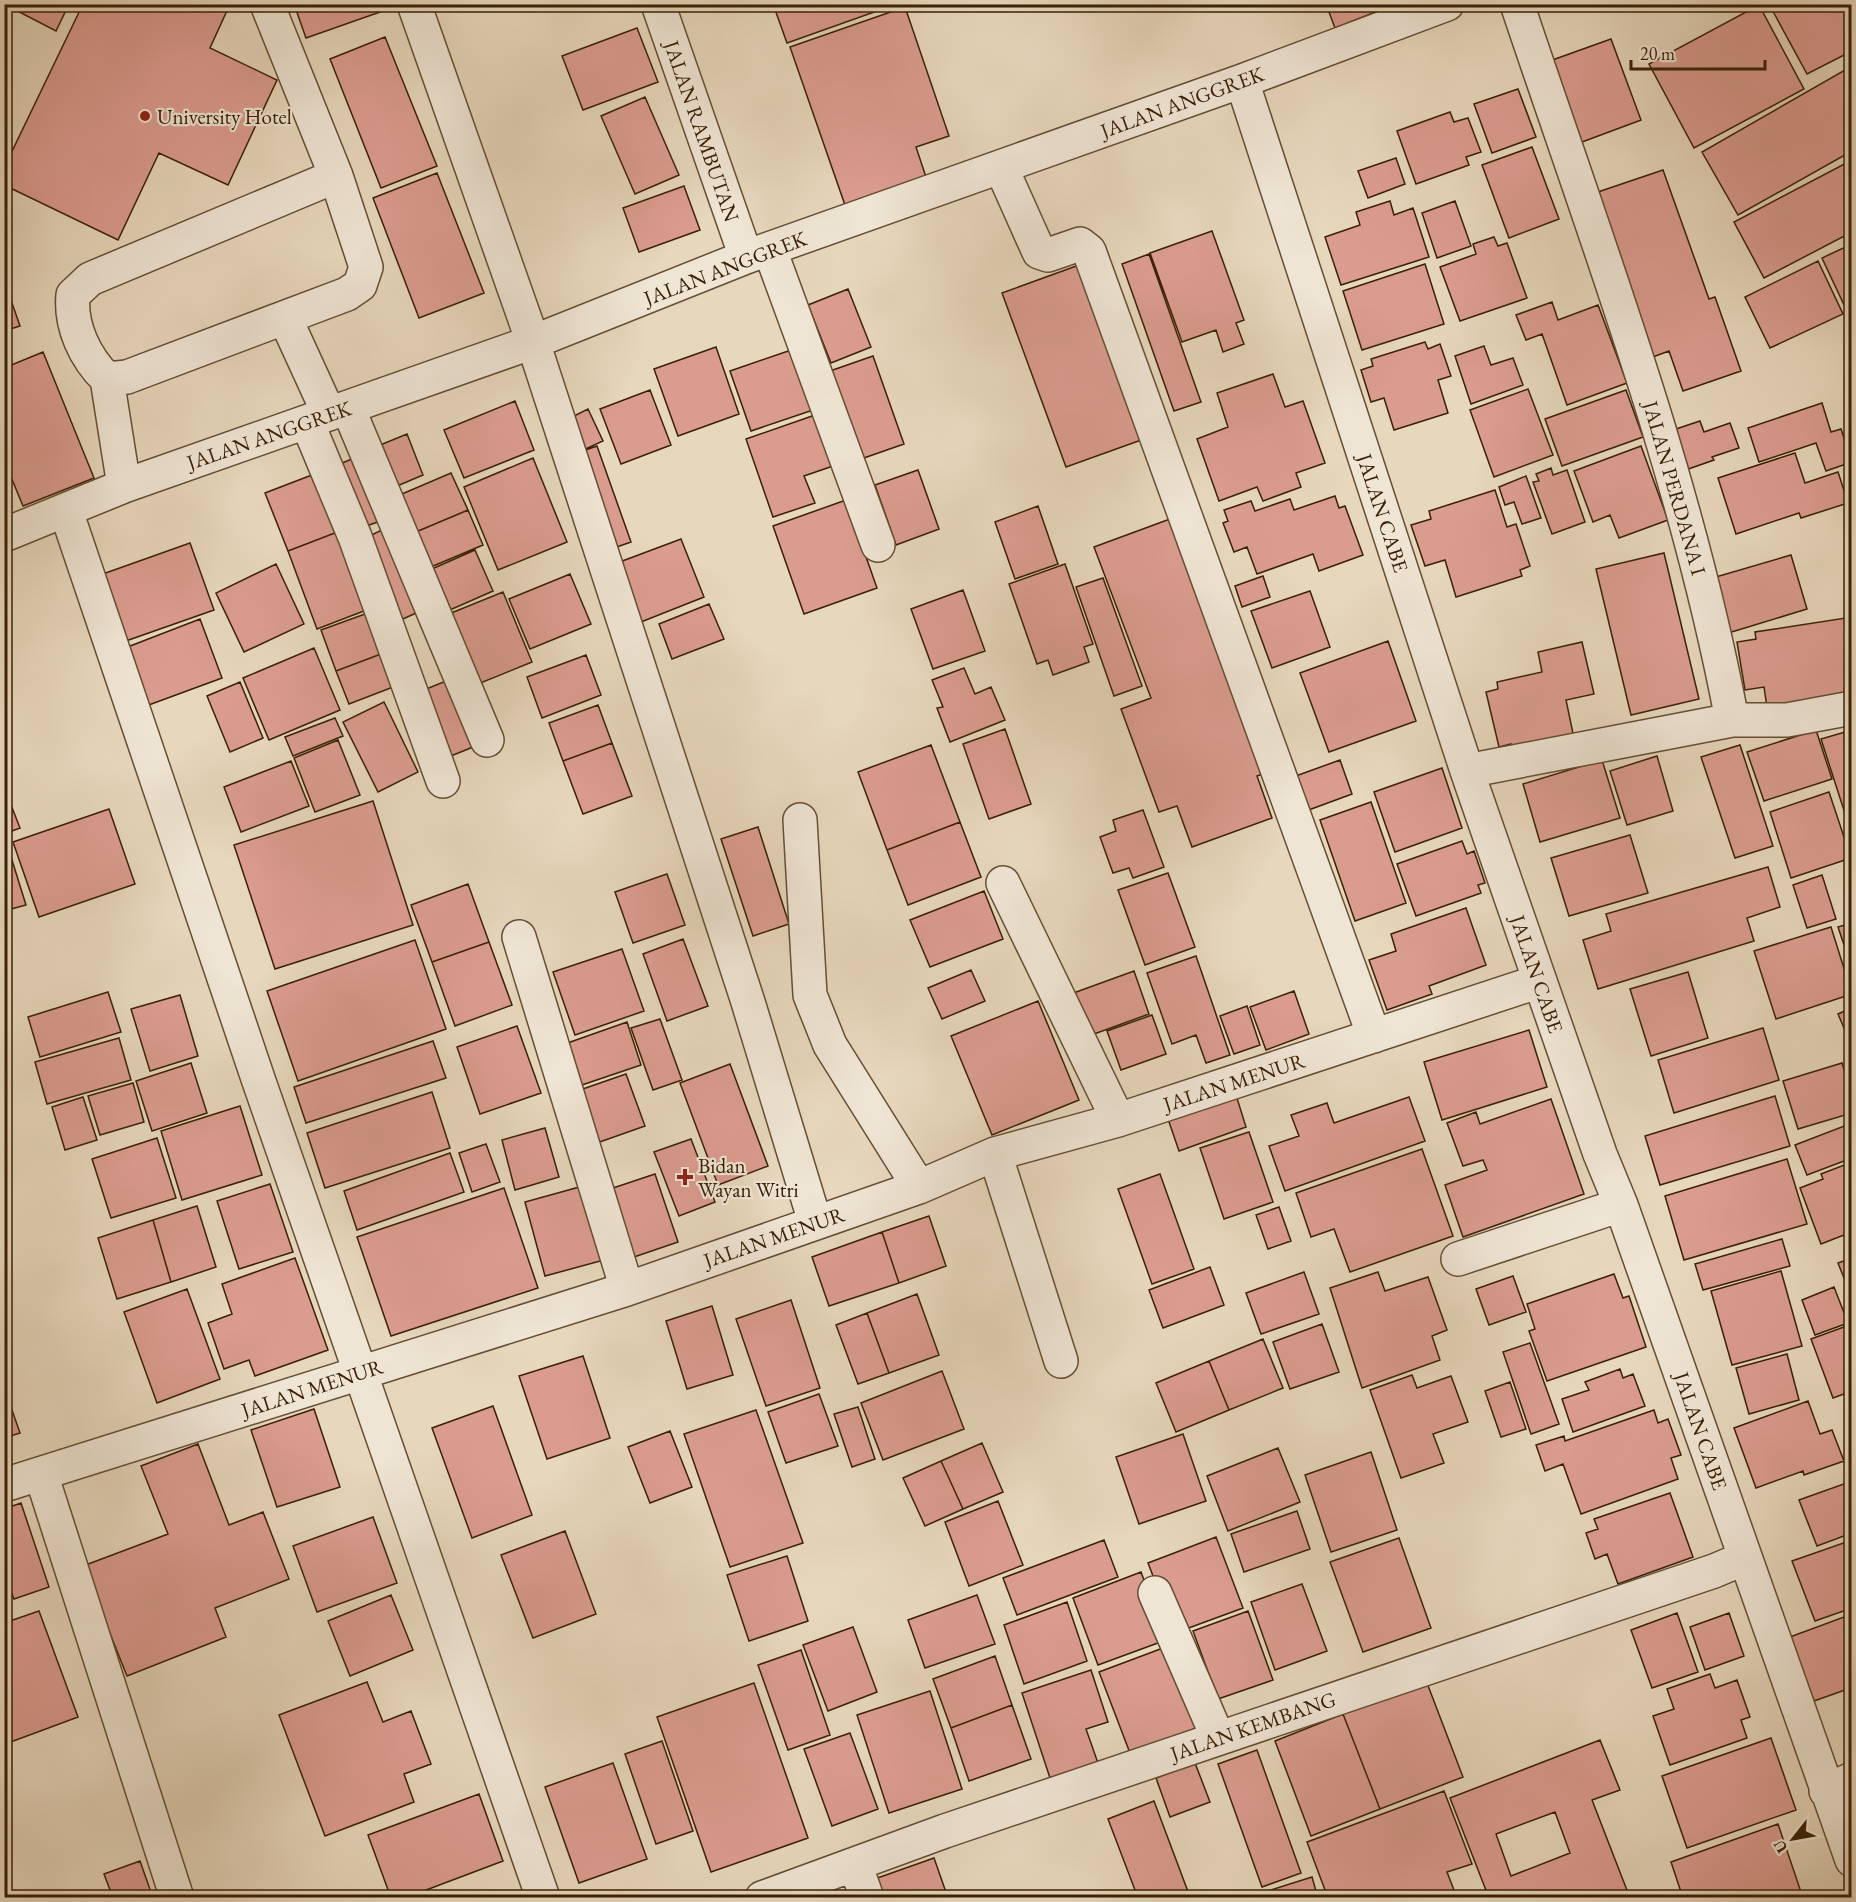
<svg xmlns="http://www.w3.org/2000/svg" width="1856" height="1902" viewBox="0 0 1856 1902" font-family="'EB Garamond',serif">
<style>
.building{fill:#db9c90;stroke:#3a2005;stroke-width:1.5;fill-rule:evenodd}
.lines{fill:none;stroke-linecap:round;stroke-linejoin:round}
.minor-casing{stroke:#654e33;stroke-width:36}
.minor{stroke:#efe5d4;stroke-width:33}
.poi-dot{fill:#8f2418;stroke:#efe5d4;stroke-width:2}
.labels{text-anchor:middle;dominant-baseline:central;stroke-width:4.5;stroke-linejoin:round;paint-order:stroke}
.street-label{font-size:21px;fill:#3a2005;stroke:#efe5d4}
.poi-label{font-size:21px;fill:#3a2005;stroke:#efe5d4;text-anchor:start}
</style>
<rect width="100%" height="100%" fill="#e7d7bd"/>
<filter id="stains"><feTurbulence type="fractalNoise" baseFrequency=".00333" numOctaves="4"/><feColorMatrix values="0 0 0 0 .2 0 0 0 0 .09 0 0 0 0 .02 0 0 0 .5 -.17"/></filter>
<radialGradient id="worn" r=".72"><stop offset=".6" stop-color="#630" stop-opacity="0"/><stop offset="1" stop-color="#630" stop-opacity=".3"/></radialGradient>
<path class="building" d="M4,4H69L56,31Z
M83,4H230L210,48L277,80L228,185L159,153L118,240L4,185V168Z
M294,4H377L380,12L306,38Z
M773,4H894V5L787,43Z
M1326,4H1396L1335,28Z
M1769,4H1852V51L1807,74Z
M1759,5L1804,89L1694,148L1649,64Z
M905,7L949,136L916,147L927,180L846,208L790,47Z
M637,28L658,82L583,110L562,56Z
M385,37L437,166L381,188L330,59Z
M1611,39L1641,120L1574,145L1544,63Z
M1852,66V151L1738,215L1702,152Z
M1518,89L1536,137L1492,153L1474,104Z
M645,97L679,175L635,194L601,116Z
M1450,112L1454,122L1468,118L1481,152L1466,157L1469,165L1416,184L1397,131Z
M1532,147L1559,219L1509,238L1482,165Z
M1396,158L1405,184L1368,198L1358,171Z
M1852,160V232L1764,278L1734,222Z
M1663,170L1709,299L1715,297L1741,371L1683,391L1669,351L1650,358L1592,194Z
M437,173L484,293L419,318L373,198Z
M684,186L700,230L639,252L623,208Z
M1390,201L1394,215L1413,208L1429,257L1341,285L1325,237L1360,225L1356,212Z
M1455,201L1471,246L1437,258L1422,213Z
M1212,231L1244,320L1236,323L1244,344L1223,352L1216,330L1182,342L1150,253Z
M1494,237L1498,246L1507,243L1527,298L1460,321L1440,267L1476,254L1473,244Z
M1852,244V304L1845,307L1822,258Z
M1149,254L1201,402L1174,411L1122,264Z
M1818,261L1843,314L1770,348L1745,297Z
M1425,264L1444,324L1362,350L1343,291Z
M1079,265L1144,439L1066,467L1002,293Z
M4,280L20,326L4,331Z
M848,289L871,347L831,363L808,305Z
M1552,302L1558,320L1598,305L1627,383L1567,405L1542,334L1526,340L1516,315Z
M1425,342L1428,349L1440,344L1451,376L1438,380L1448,413L1394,430L1384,398L1371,402L1361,370L1373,366L1371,359Z
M1484,346L1491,365L1513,358L1523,385L1471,404L1455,356Z
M716,347L739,414L678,436L654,369Z
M797,348L819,408L751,431L730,371Z
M43,352L94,478L23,506L4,460V368Z
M873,356L904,444L861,459L830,371Z
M1273,374L1285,407L1303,401L1325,463L1296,473L1301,487L1263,501L1257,487L1219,501L1197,439L1228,427L1217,393Z
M1528,389L1553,455L1494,477L1470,410Z
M650,390L671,445L621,464L600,409Z
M1626,390L1643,437L1562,466L1545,419Z
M515,401L534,450L464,478L444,430Z
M1822,403L1831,432L1841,429L1852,462L1826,471L1816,443L1759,462L1748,428Z
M588,409L603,441L577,453L562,422Z
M815,415L833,466L804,476L815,503L773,517L746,439Z
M1700,421L1704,432L1730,423L1739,448L1712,457L1714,460L1674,474L1661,434Z
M407,434L423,475L390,489L373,448Z
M597,446L631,542L611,549L577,453Z
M1641,446L1668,520L1619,538L1610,515L1593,522L1574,471Z
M1795,453L1805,483L1838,472L1848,503L1801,518L1799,513L1736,534L1718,478Z
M364,454L389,518L355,530L330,468Z
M533,458L567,542L498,570L464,487Z
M1551,468L1553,475L1567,470L1585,522L1552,534L1533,482L1539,481L1536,474Z
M918,470L939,529L896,545L875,485Z
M317,473L340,531L288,551L265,493Z
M451,473L468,510L404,537L388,500Z
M1526,476L1541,518L1522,524L1514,502L1505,505L1499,487Z
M1495,490L1507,527L1516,524L1530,566L1520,570L1522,576L1456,597L1445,560L1425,566L1411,525L1431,519L1429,511Z
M1335,496L1339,508L1345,506L1363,555L1319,571L1313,554L1257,574L1247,547L1234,552L1223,523L1228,521L1224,510L1251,501L1255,511L1290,499L1294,510Z
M846,500L877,588L804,614L773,526Z
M1038,506L1058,564L1015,579L995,522Z
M468,510L483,545L419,572L404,537Z
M1170,519L1277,769L1257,776L1272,818L1192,847L1177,806L1159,812L1121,709L1151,698L1094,547Z
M392,525L427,608L392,624L359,541Z
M340,531L369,609L317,629L288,551Z
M681,539L704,597L641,622L617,563Z
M190,543L214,610L123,642L100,575Z
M475,550L493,591L443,613L425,572Z
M1664,553L1699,699L1631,715L1596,569Z
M1791,555L1807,609L1725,634L1709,579Z
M276,564L304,624L244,652L216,593Z
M1065,564L1093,644L1084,647L1089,662L1053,675L1048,660L1037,664L1009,584Z
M570,574L591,624L530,649L509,599Z
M1263,576L1270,597L1242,607L1235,586Z
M1103,578L1142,686L1114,696L1076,587Z
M963,590L985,651L933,669L911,609Z
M1310,591L1330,647L1272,668L1251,611Z
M503,592L532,662L468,688L439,618Z
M709,604L724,639L672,659L659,624Z
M365,614L381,654L336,671L321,630Z
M1852,617V700L1768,714L1764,687L1745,690L1737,642L1756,639L1755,632Z
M200,619L222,678L146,706L125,648Z
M1388,641L1416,721L1329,752L1300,673Z
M1582,642L1594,694L1566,700L1575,743L1514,756L1511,744L1499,747L1486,692L1498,689L1497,682L1542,672L1538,652Z
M314,648L340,710L269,740L243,678Z
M381,654L393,687L349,704L336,671Z
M586,655L601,695L542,718L527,677Z
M964,668L975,694L991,687L1005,720L950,742L937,708L943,707L932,680Z
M446,681L473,747L446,758L419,692Z
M240,682L263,738L230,752L207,696Z
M384,702L418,772L378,792L343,722Z
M598,705L612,743L563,761L549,723Z
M335,718L343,736L293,756L285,737Z
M1005,729L1031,804L989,819L963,744Z
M1816,730L1832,779L1764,801L1747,752Z
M1852,730V825L1849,826L1821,739Z
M338,740L360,795L315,812L294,758Z
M612,743L632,796L583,814L563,761Z
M931,745L960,822L887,850L858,772Z
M1740,745L1773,846L1735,858L1701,757Z
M1657,756L1673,811L1627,825L1610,771Z
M1340,760L1352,794L1306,811L1293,777Z
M1602,760L1620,818L1540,842L1523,784Z
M291,761L309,806L241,832L224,787Z
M1442,768L1462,828L1395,852L1374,792Z
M4,787L20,828L4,834Z
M1829,792L1851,858L1791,878L1770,812Z
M373,801L413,925L275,969L234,845Z
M1371,802L1406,903L1355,921L1320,820Z
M109,809L135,884L39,917L13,842Z
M1143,810L1164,867L1133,878L1129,868L1113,873L1100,837L1116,831L1113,820Z
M960,822L981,877L908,905L887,850Z
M758,827L789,924L753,936L721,839Z
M1630,835L1648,893L1569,916L1551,858Z
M1462,841L1467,854L1474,851L1485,883L1478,885L1481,893L1416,916L1397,864Z
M7,844L26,905L4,911V845Z
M1768,867L1780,907L1747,918L1754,941L1598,989L1583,940L1611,931L1606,914Z
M1168,873L1195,947L1145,965L1118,890Z
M667,874L685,925L633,943L615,892Z
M1822,875L1836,919L1807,928L1793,885Z
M468,884L489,942L432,962L411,905Z
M984,891L1003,939L930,967L910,920Z
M1466,908L1486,965L1429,986L1432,994L1387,1010L1369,960L1396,951L1391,934Z
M1852,923V969L1838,927Z
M1831,927L1852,994L1776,1019L1754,951Z
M683,939L708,1006L667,1021L643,954Z
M415,940L446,1029L298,1081L267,991Z
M489,942L512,1005L455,1026L432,962Z
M622,949L644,1011L575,1035L553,972Z
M1196,956L1230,1055L1206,1063L1196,1035L1172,1044L1147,973Z
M971,970L985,1001L942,1019L928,988Z
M1134,971L1149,1014L1083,1038L1068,995Z
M1688,972L1708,1038L1651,1056L1630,989Z
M1294,991L1309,1034L1266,1050L1250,1007Z
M108,992L121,1032L40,1057L28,1017Z
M180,995L198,1056L150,1071L131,1009Z
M1038,1001L1079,1100L992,1135L951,1036Z
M1247,1006L1260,1045L1234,1054L1220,1016Z
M1852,1008V1042H1850L1838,1014Z
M1152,1015L1166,1054L1121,1070L1107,1031Z
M660,1019L682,1080L653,1090L631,1028Z
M627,1022L641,1065L573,1088L559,1046Z
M517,1026L541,1093L480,1114L457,1047Z
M1763,1028L1779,1080L1674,1113L1658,1060Z
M1529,1030L1547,1087L1442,1120L1424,1062Z
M119,1038L131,1080L47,1104L35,1062Z
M433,1041L446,1078L306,1123L294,1087Z
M191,1063L207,1113L152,1131L136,1081Z
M1842,1063L1852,1095V1113L1798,1129L1783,1081Z
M730,1064L768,1166L718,1185L680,1083Z
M626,1074L645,1126L594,1144L577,1091Z
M133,1083L144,1122L100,1135L88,1096Z
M432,1092L450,1148L325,1188L307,1133Z
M1236,1095L1246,1127L1179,1151L1168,1119Z
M1775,1096L1790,1146L1660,1185L1645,1136Z
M83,1097L97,1140L65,1150L52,1107Z
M1409,1097L1425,1141L1285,1191L1269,1146L1299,1136L1291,1115L1327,1103L1334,1123Z
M1551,1099L1584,1194L1463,1237L1445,1185L1487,1170L1483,1160L1463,1166L1447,1123L1476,1112L1480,1124Z
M240,1106L262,1175L182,1200L161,1131Z
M1852,1123V1158L1807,1175L1795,1145Z
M545,1128L559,1177L515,1190L502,1140Z
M1249,1132L1273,1202L1224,1219L1200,1148Z
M157,1138L176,1198L111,1218L92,1159Z
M691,1139L715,1202L679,1216L654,1152Z
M486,1144L500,1182L472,1192L459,1153Z
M1422,1149L1453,1236L1350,1272L1334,1229L1311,1237L1296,1193Z
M450,1153L464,1192L357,1230L344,1191Z
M1787,1159L1807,1224L1684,1260L1665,1196Z
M1852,1162V1252L1844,1235L1821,1244L1800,1188L1823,1179L1821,1174Z
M655,1174L678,1242L634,1257L610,1189Z
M1160,1174L1194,1269L1152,1284L1118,1189Z
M270,1184L293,1252L239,1269L217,1201Z
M583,1186L604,1260L545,1276L525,1202Z
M504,1188L538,1288L391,1336L357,1237Z
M197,1206L216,1267L171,1282L153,1220Z
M1279,1207L1291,1241L1268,1249L1256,1215Z
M929,1216L946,1266L899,1283L882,1232Z
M153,1220L171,1282L117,1299L98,1238Z
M882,1232L899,1283L829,1306L812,1257Z
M1782,1239L1790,1266L1703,1290L1695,1264Z
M295,1258L328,1350L255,1376L249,1360L224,1369L208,1323L232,1314L222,1284Z
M1852,1258V1298L1838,1263Z
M1210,1267L1224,1305L1163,1328L1149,1290Z
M1781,1271L1802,1346L1732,1365L1711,1291Z
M1304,1272L1319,1314L1261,1334L1246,1293Z
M1378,1272L1385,1291L1428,1277L1447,1330L1432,1336L1440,1360L1362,1388L1330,1288Z
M1614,1274L1623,1298L1629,1296L1646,1347L1547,1381L1529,1331L1535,1329L1527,1304Z
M1513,1276L1526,1312L1489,1325L1476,1289Z
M1834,1287L1848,1323L1815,1335L1802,1300Z
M187,1289L220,1379L157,1403L124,1312Z
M917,1294L939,1355L889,1373L867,1313Z
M791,1300L820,1388L766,1406L736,1319Z
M712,1306L733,1375L687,1389L666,1321Z
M867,1313L889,1373L858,1384L836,1325Z
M1322,1324L1339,1372L1290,1389L1273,1342Z
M1852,1324V1391L1833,1398L1811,1339Z
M1263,1339L1283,1388L1229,1410L1209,1361Z
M1530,1343L1559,1424L1531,1434L1503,1352Z
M1787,1354L1799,1400L1749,1414L1736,1368Z
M583,1356L610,1438L547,1459L519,1376Z
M1209,1361L1229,1410L1176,1432L1156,1383Z
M1620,1369L1623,1378L1633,1374L1645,1406L1573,1432L1562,1399L1589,1390L1585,1382Z
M942,1371L964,1429L883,1460L861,1403Z
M1412,1375L1417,1388L1451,1376L1468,1422L1433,1434L1444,1463L1401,1478L1370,1390Z
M1510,1382L1526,1429L1501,1437L1485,1391Z
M4,1387L20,1433L4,1438Z
M819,1394L838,1446L786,1463L768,1412Z
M1808,1401L1820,1434L1832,1430L1844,1461L1804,1475L1803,1471L1756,1488L1734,1428Z
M493,1406L532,1515L472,1538L432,1428Z
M858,1407L875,1459L852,1467L834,1414Z
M314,1409L340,1487L277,1507L251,1430Z
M756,1410L803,1543L730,1567L684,1434Z
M1654,1410L1658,1423L1668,1419L1681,1455L1671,1458L1678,1479L1581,1514L1563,1464L1545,1471L1536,1445L1564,1436L1565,1441Z
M670,1431L692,1487L650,1503L628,1447Z
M1183,1434L1206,1501L1139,1524L1116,1457Z
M982,1443L1003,1492L963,1509L941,1461Z
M198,1444L229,1525L263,1512L289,1579L215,1608L226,1637L127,1676L83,1566L168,1534L141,1466Z
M1278,1448L1300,1502L1228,1531L1207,1476Z
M1371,1452L1397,1530L1331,1552L1305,1475Z
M941,1461L963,1509L925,1526L903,1478Z
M1852,1481V1533L1817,1546L1799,1500Z
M1670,1493L1693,1557L1618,1584L1607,1554L1595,1559L1586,1533L1598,1529L1594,1519Z
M998,1501L1023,1565L969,1586L945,1522Z
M21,1503L49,1587L14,1599L4,1573V1509Z
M1297,1511L1310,1549L1244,1572L1231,1534Z
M373,1517L397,1583L317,1612L293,1546Z
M565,1531L596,1614L533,1638L501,1555Z
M1216,1537L1243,1608L1175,1633L1148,1563Z
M1399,1538L1431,1628L1363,1652L1330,1562Z
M1104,1540L1118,1577L1017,1615L1003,1578Z
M1852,1540V1608L1815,1621L1792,1561Z
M787,1556L808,1621L749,1641L727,1575Z
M1141,1572L1166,1640L1098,1665L1073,1598Z
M1302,1584L1327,1651L1275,1670L1251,1602Z
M391,1595L413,1650L350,1676L328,1621Z
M977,1595L995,1644L925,1668L908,1620Z
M1067,1602L1087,1661L1024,1684L1004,1625Z
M39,1611L78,1717L8,1743L4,1733V1623Z
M1248,1611L1273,1680L1218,1699L1193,1631Z
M1677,1613L1698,1672L1652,1688L1631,1630Z
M1729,1613L1744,1656L1705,1670L1690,1627Z
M1852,1614V1709L1845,1690L1814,1701L1790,1637Z
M853,1627L877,1692L828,1711L803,1645Z
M1171,1645L1202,1726L1130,1753L1099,1672Z
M801,1650L830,1735L788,1750L758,1665Z
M995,1656L1012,1705L951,1728L933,1679Z
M1091,1670L1108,1722L1086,1729L1099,1766L1051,1781L1022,1693Z
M1710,1674L1715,1688L1737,1680L1750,1717L1741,1720L1747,1738L1670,1765L1653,1716L1674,1709L1667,1689Z
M367,1682L383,1722L411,1711L431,1764L404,1774L414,1802L325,1836L279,1715Z
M754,1683L808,1838L711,1872L657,1717Z
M1427,1683L1463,1777L1380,1809L1343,1714Z
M930,1691L962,1789L889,1813L857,1715Z
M1012,1705L1031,1759L969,1781L951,1728Z
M1343,1714L1380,1809L1311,1836L1275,1741Z
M850,1733L878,1809L832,1826L804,1749Z
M1771,1738L1796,1810L1687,1848L1662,1776Z
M1600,1740L1620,1790L1592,1800L1630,1898H1489L1450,1798ZM1555,1812L1570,1853L1511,1876L1496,1834Z
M662,1741L693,1831L656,1844L625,1754Z
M1257,1750L1301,1873L1262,1887L1218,1764Z
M613,1763L647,1859L579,1883L545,1787Z
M1195,1763L1210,1802L1170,1817L1156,1778Z
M1444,1791L1472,1864L1447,1872L1457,1898H1328L1307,1842Z
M479,1794L503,1861L405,1898H391L368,1835Z
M1154,1801L1190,1897V1898H1138L1108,1819Z
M1778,1824L1803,1898H1683L1671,1862Z
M934,1858L948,1898H875L869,1881Z
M140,1861L153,1898H113L104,1874Z
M1312,1877L1318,1898H1245Z"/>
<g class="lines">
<defs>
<path id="minor" d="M267,4L336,176L366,267L360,285L347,294L127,377L107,379C85,358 70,326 73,295L90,279L336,176
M414,4L533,342L748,1002L815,1222
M658,4L746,257
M1517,4C1596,240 1686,475 1732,720
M1242,81L1467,771L1600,1154L1621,1205L1852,1860
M1001,167L1039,252L1048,255L1080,244L1089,251L1374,1036
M770,250L878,545
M285,318L329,414
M107,379L124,486
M348,408L487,740
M307,422L355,537L443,781
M66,511C221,975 380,1436 543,1898
M4,535L124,486L533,342L746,257L1242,81L1447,4
M1467,771L1732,720H1787L1852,708
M800,820L810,995L830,1045L919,1187
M1003,883L1118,1120
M519,937L627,1289
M995,1154L1061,1361
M1458,1259L1621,1205
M41,1474L177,1898
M4,1485L627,1289L919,1187L995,1154L1118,1120L1540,981
M1155,1593L1218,1738
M1826,1791L1852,1779
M855,1864L867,1898
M762,1898L945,1831L1714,1571L1745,1558"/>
</defs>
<use href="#minor" class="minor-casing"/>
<use href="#minor" class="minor"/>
</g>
<g class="poi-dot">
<circle cx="145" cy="116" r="6"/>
<path d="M682 1168h6v6h6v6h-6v6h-6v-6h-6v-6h6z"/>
</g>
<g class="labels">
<g class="street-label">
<text transform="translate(1182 102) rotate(-20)">JALAN ANGGREK</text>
<text transform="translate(702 131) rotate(71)">JALAN RAMBUTAN</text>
<text transform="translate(725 268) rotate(-21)">JALAN ANGGREK</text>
<text transform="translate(269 435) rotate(-19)">JALAN ANGGREK</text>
<text transform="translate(1675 488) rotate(74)">JALAN PERDANA I</text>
<text transform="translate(1383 513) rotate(72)">JALAN CABE</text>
<text transform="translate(1537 974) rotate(71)">JALAN CABE</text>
<text transform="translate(1234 1082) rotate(-18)">JALAN MENUR</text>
<text transform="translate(774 1237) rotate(-19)">JALAN MENUR</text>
<text transform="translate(312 1388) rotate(-18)">JALAN MENUR</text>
<text transform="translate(1701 1431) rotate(71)">JALAN CABE</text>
<text transform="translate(1253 1726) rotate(-19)">JALAN KEMBANG</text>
</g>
<g class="poi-label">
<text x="157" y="116">University Hotel</text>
<text x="698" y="1165">Bidan<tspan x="698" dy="24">Wayan Witri</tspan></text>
</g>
</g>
<rect width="1856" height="1902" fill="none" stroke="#e7d7bd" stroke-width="24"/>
<rect x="6" y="6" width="1844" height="1890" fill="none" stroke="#3a2005" stroke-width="3"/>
<rect x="12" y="12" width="1832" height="1878" fill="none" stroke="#3a2005" stroke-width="1.5"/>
<g transform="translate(1793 1839) rotate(239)" stroke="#efe5d4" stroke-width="4.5" paint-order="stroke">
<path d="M0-4.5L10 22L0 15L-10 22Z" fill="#3a2005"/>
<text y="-9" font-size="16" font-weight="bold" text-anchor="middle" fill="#3a2005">U</text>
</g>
<path d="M1631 60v9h134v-9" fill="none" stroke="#3a2005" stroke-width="3"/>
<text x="1640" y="60" font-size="18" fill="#3a2005" stroke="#efe5d4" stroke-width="4.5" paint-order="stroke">20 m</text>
<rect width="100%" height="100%" filter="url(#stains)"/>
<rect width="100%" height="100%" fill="url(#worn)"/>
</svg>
